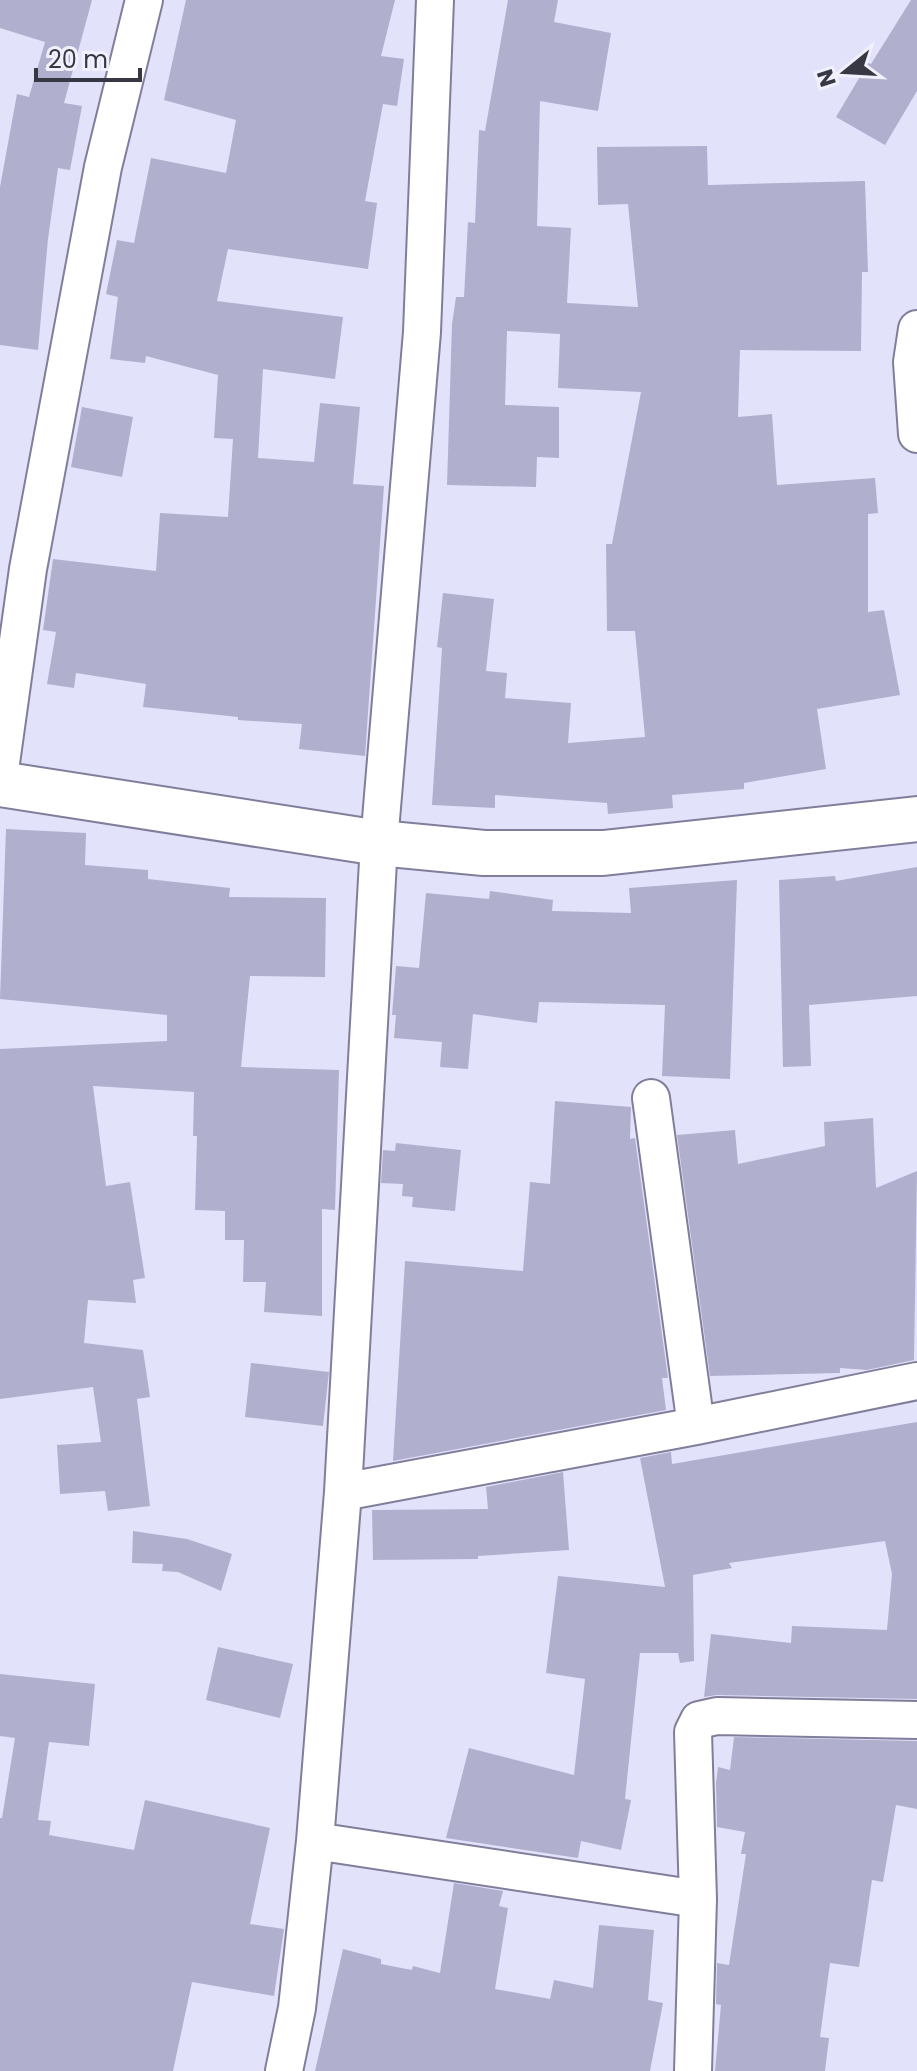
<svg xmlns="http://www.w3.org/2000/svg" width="917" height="2071" viewBox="0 0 917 2071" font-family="Poppins,sans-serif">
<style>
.building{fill:#b1afce}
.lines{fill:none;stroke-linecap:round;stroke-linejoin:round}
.minor-casing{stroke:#807e9a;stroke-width:40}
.tertiary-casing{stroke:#807e9a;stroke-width:48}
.minor{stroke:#fff;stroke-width:36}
.tertiary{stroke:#fff;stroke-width:44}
</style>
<rect width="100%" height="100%" fill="#e3e2fb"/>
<path class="building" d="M0,0H92L64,103L82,106L70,170L58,168L48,239L38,350L0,345V187L17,94L29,97L45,42L0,28Z
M186,0H395L381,56L404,59L397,106L383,104L365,201L377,203L368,269L228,249L217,301L343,317L335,379L263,369L258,458L314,462L320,403L360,407L353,484L384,486L365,756L299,749L302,724L238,720V717L143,707L146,684L76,673L74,688L47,684L56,632L43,630L53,559L156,571L160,513L228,517L233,439L214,438L218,375L146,356L145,363L110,359L118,297L106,294L117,240L134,243L151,158L226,173L236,120L164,100Z
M508,0H558L554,22L611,33L598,111L540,101L537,226L571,228L567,303L638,307L628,204L598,205L597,147L707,146L708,185L865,181L868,272H862L861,351L740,350L738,417L772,414L777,485L875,478L878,513L868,514V612L884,610L900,695L817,709L826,769L744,783V789L672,795L673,808L608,814L607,803L495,795V808L432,805L442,648L437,647L443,593L494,599L486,671L507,673L505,698L571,703L568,743L645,737L635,631H607L606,544H612L641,392L558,388L560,334L507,331L505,405L559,407V458L537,457L536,487L447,485L452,324L456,297H464L468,222L475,223L479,130L485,131Z
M911,0H917V91L885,145L836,117L868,63L871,64Z
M82,407L133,417L122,477L71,467Z
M6,829L86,833L85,865L148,870V879L230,888L229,897L326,898L325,977L250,976L241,1067L339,1070L335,1210L322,1209V1316L264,1312L266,1282H243L244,1240H225V1211L195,1210L197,1136H193L194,1092L93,1086L106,1186L130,1182L145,1278L133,1280L136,1303L88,1300L84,1343L143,1350L150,1397L137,1399L150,1506L108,1511L105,1491L60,1494L57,1445L101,1442L93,1387L0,1399V1049L167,1041V1015L0,999Z
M917,867V996L809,1005L811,1066L783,1067L779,880L835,876L836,881Z
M737,880L730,1079L662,1076L665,1005L539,1002L537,1023L473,1014L468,1069L440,1067L442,1042L394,1038L396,1015H392L396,966L419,968L426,893L489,899L490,891L553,900L552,911L631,913L629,888Z
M555,1101L631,1107L630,1139L635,1138L668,1378H662L666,1410L393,1461L405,1261L523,1271L530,1182L550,1184Z
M873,1118L876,1188L917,1171L914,1360L867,1370L840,1368V1373L710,1376L677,1135L735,1130L738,1164L825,1146L824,1122Z
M396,1143L461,1150L455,1211L412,1207L413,1197L402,1196L403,1184L381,1183L383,1150L395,1151Z
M251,1363L329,1372L323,1426L245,1417Z
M917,1422V1699L717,1695L704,1697L711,1634L791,1643L792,1626L887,1630L892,1574L885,1541L729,1563L732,1568L693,1575L694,1661L680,1663L678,1653H640L625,1799L631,1800L621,1850L581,1841L578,1858L446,1838L469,1748L574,1775L585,1679L546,1673L558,1576L665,1587L640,1458L671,1452L672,1464Z
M563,1472L569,1550L478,1556V1559L373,1560L372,1510L488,1509L486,1487Z
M133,1531L187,1539L232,1554L221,1591L178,1572L162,1571L163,1564L132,1563Z
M218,1647L293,1664L280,1718L206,1700Z
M0,1674L95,1684L89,1746L49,1742L38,1820L51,1821L49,1835L134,1850L145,1800L270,1828L250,1924L284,1929L274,1996L192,1982L173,2071H0V1818H2L15,1738L0,1736Z
M734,1737L917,1741V1809L896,1805L883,1882L872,1880L859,1967L830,1963L820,2037L829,2038L825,2071H715L721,2005L716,2004L717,1963L729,1965L746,1854H741L745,1832L717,1827L716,1783L718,1767L730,1770Z
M454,1883L503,1891L499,1906L508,1908L495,1989L550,1999L554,1980L593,1988L599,1925L654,1930L648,2000L663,2003L650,2071H315L343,1949L381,1959V1964L412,1970L413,1966L440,1973Z"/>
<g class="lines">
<defs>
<path id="minor" d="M917,329L912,362L917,434
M0,770L28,569L103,167L144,0
M651,1098L696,1426
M343,1492L696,1426L917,1381
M315,1841L698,1899
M284,2071L297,2008L315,1841L343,1492L379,843L422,332L435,0
M693,2071L698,1899L693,1732L699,1720L717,1716L917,1720"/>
<path id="tertiary" d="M0,784L379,843L484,853H603L917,819"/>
</defs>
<use href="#minor" class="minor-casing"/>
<use href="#tertiary" class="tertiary-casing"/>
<use href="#minor" class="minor"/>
<use href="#tertiary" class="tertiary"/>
</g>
<g transform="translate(845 72) rotate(252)" stroke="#f1f1fe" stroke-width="6" paint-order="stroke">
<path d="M0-6L14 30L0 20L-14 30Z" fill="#383744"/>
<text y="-12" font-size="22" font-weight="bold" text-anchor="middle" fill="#383744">N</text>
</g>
<path d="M36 68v12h104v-12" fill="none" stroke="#383744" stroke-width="4"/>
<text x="48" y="68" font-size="24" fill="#383744" stroke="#f1f1fe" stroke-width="6" paint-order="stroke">20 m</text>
</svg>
